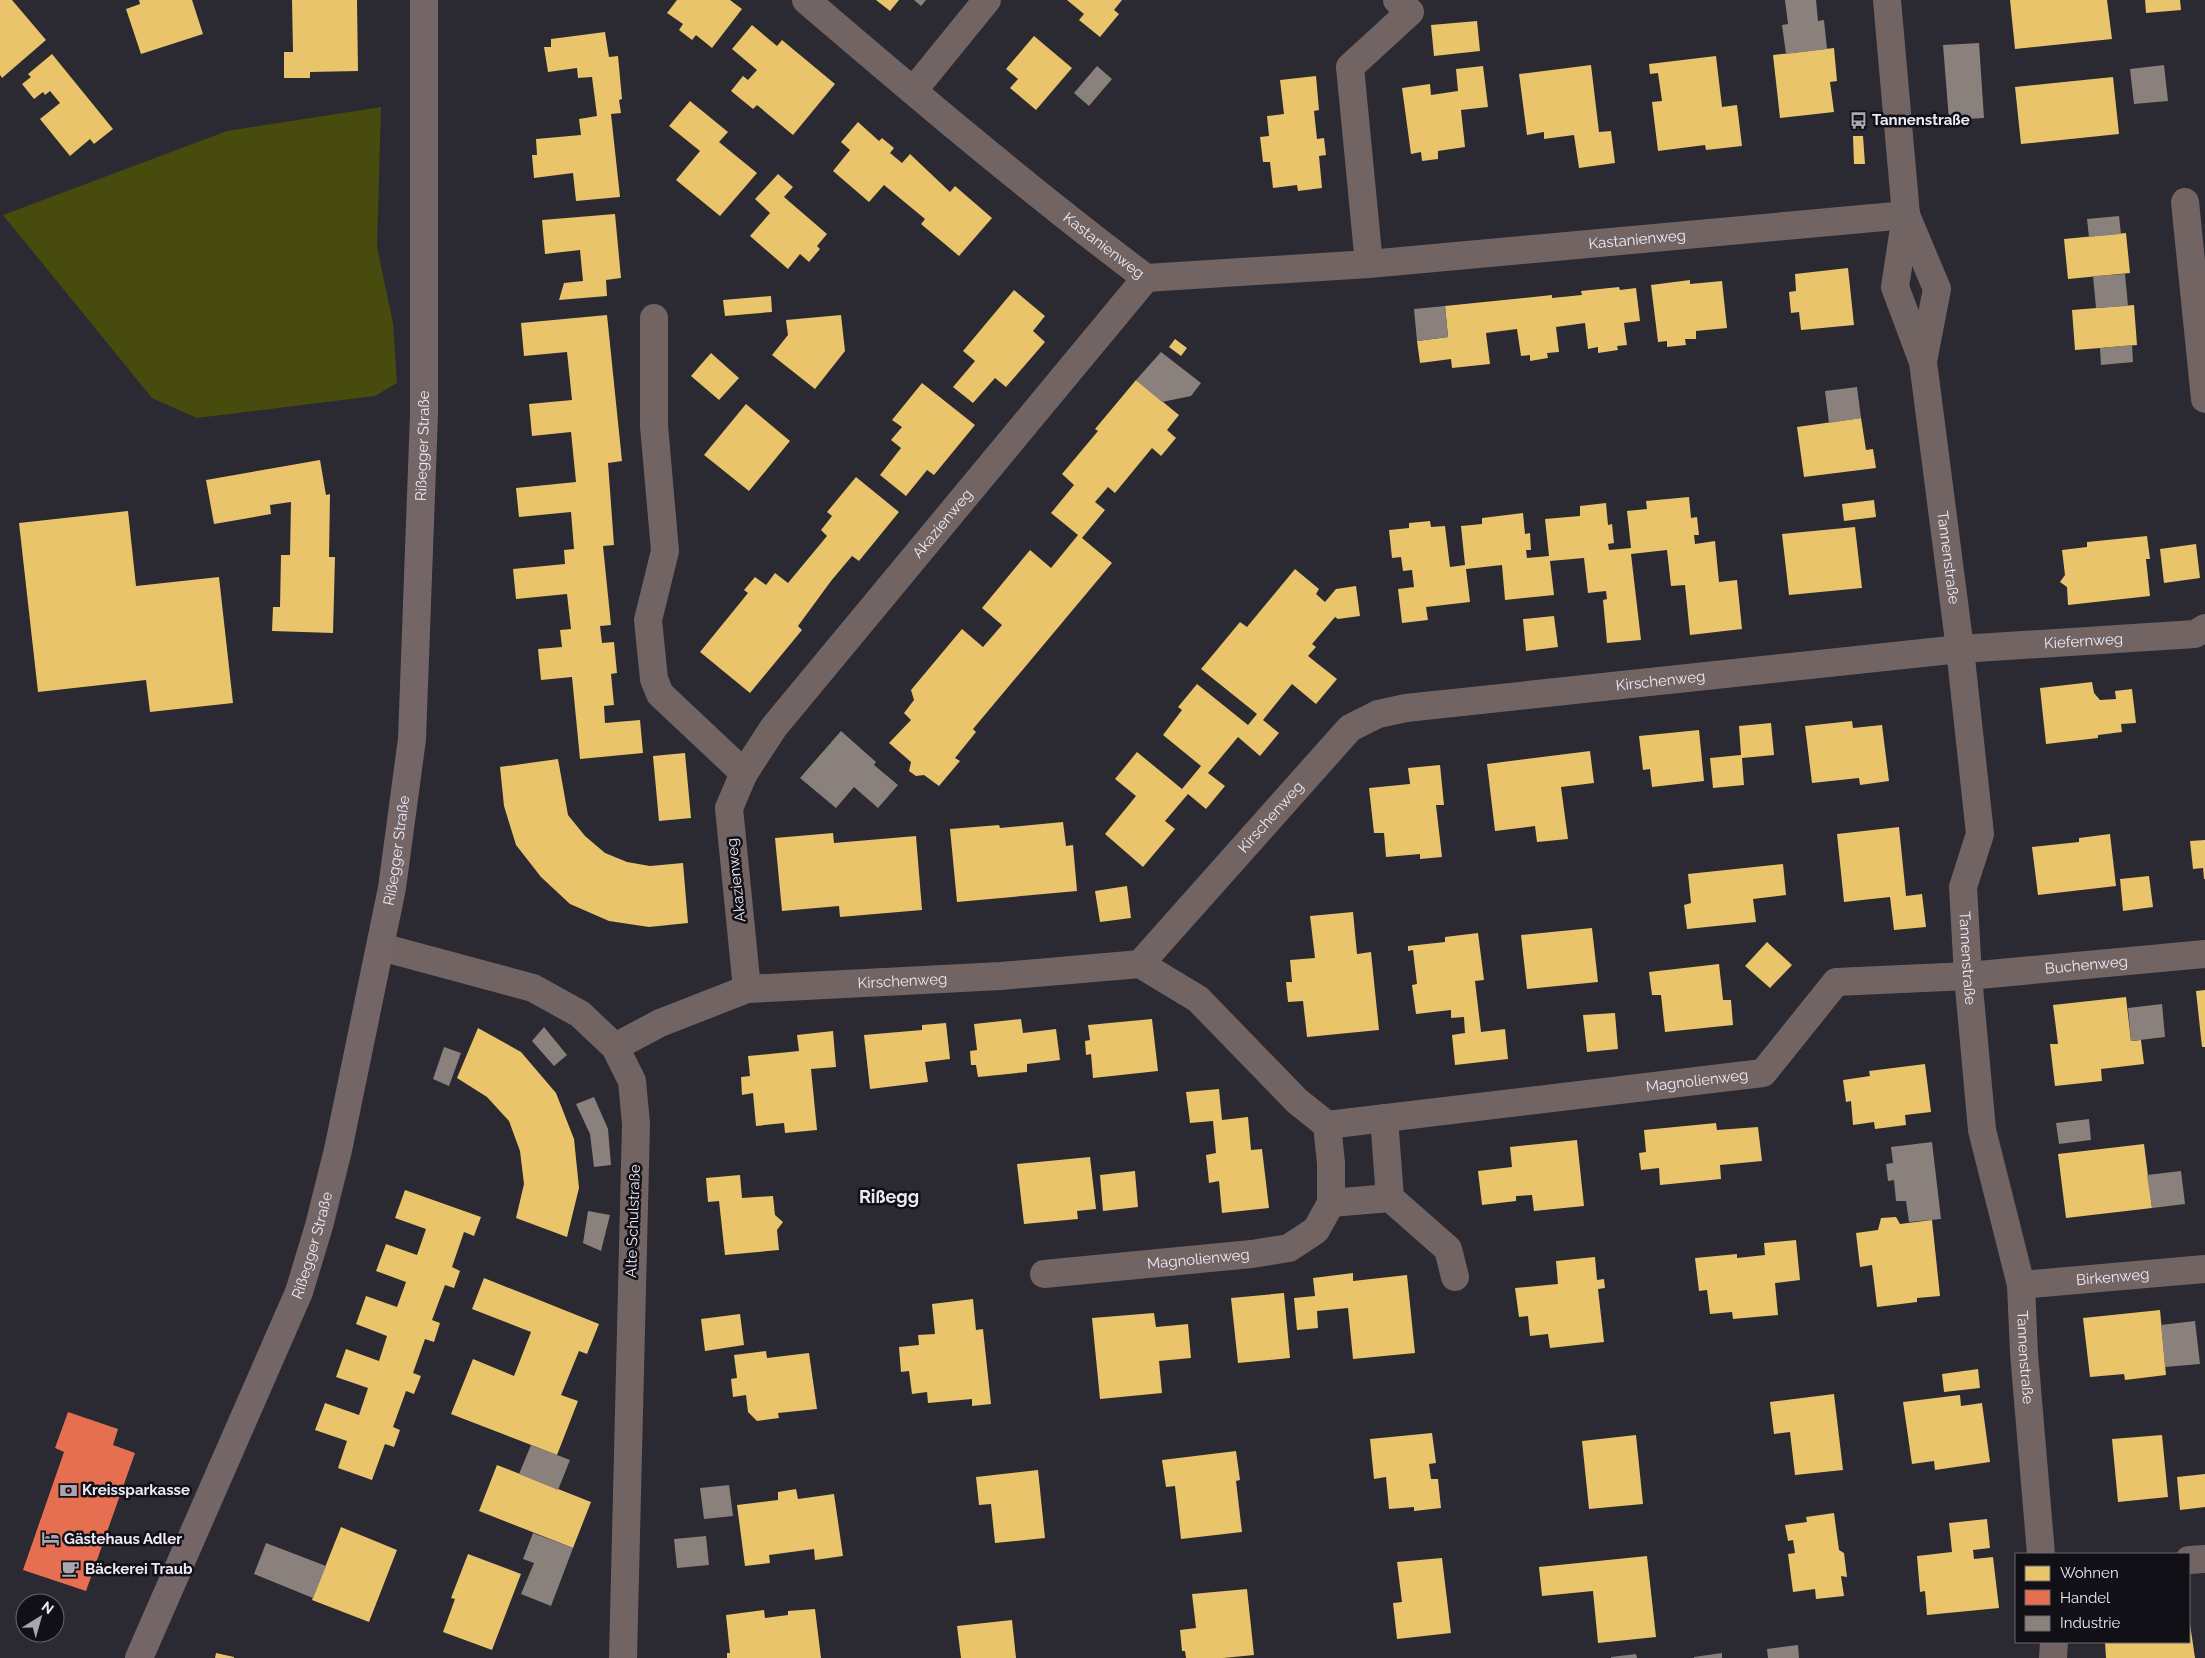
<svg xmlns="http://www.w3.org/2000/svg" width="2205" height="1658" viewBox="0 0 2205 1658" font-family="Raleway,sans-serif">
<style>
.green{fill:#484b0e}
.homes{fill:#e9c46a}
.shops{fill:#e76f51}
.industry{fill:#8a817c}
.lines{fill:none;stroke-linecap:round;stroke-linejoin:round}
.street{stroke:#716463;stroke-width:28}
.secondary{stroke:#746567;stroke-width:28}
.labels{text-anchor:middle;dominant-baseline:central;stroke-width:5;stroke-linejoin:round;paint-order:stroke}
.poi-label{font-size:15px;font-weight:bold;fill:#edeaf6;stroke:#121017;text-anchor:start}
.street-label{font-size:15px;fill:#edeaf6;stroke:#121017}
.quarter-label{font-size:18px;font-weight:bold;fill:#edeaf6;stroke:#121017}
</style>
<rect width="100%" height="100%" fill="#2b2932"/>
<path class="green" d="M381,107L377,247L393,323L397,383L375,396L197,418L152,398L3,215L227,131Z"/>
<path class="homes" d="M0,0H12L46,40L2,78L0,75Z
M139,0H192L203,34L141,54L126,9L140,4Z
M292,0H357L358,71L310,72V78H284V52H293Z
M677,0H730L742,9L712,48L696,35L692,40L679,30L683,24L667,13Z
M876,0H899L890,11Z
M1067,0H1122L1114,10L1119,14L1100,37L1079,20L1084,14Z
M2010,0H2107L2112,39L2015,49Z
M2145,0H2180L2181,10L2146,13Z
M1477,21L1480,51L1434,56L1431,25Z
M752,25L777,46L782,40L835,84L793,135L757,105L753,109L731,91L743,76L748,80L757,70L732,49Z
M605,32L609,57L618,56L622,99L619,100L621,113L611,114L620,197L576,201L573,173L534,178L532,155H537L536,139L581,135L579,119L597,116L592,77L578,78L577,68L548,72L544,47H551V39Z
M1034,36L1072,68L1036,110L1010,88L1018,79L1006,69Z
M1834,48L1837,81L1830,82L1834,112L1780,118L1773,55Z
M52,54L113,129L94,144L90,139L70,156L40,119L60,103L50,91L45,95L43,92L34,99L22,84L31,77L28,74Z
M1716,56L1722,107L1737,105L1742,146L1706,150L1705,145L1658,151L1652,102L1662,101L1658,73L1650,74L1649,64Z
M1591,65L1599,132L1611,131L1615,163L1579,168L1574,135L1544,139V132L1527,135L1519,74Z
M1483,66L1488,107L1461,110L1465,147L1438,151V159L1422,161L1421,152L1411,154L1402,88L1430,84L1431,95L1458,91L1456,69Z
M1316,76L1319,110L1314,111L1317,139L1324,138L1326,155L1319,156L1322,188L1298,191L1297,185L1273,188L1270,162H1263L1260,137L1269,136L1267,116L1284,114L1280,80Z
M2113,77L2119,134L2021,144L2015,87Z
M690,101L728,132L719,142L757,173L720,216L676,180L700,151L669,126Z
M858,122L879,141L882,138L894,148L890,153L902,163L910,154L950,192L955,186L992,218L959,256L921,224L925,219L884,185L869,202L833,171L850,150L841,142Z
M1853,136H1863L1865,164H1854Z
M778,174L793,187L784,197L827,234L817,246L820,249L809,262L800,254L788,269L750,236L770,213L755,199Z
M615,214L621,278L606,280L607,296L559,300L564,283L583,281L580,250L545,254L542,220Z
M2126,233L2130,273L2068,279L2064,239Z
M1848,268L1854,325L1801,330L1799,312L1791,313L1789,292L1796,291L1795,274Z
M1690,280V284L1722,281L1727,328L1696,331V339H1685L1686,345L1667,347V341L1658,342L1651,285Z
M1619,287L1620,290L1636,288L1640,321L1624,323L1627,345L1617,346L1618,350L1598,353V347L1588,349L1585,323L1556,327L1559,352L1547,353L1548,358L1530,361V355L1521,356L1517,329L1486,333L1490,364L1452,368L1451,359L1420,363L1417,341L1448,337L1445,306L1552,295V298L1582,295L1581,291Z
M1014,290L1045,316L1033,331L1045,342L1006,387L995,378L973,403L953,387L975,361L963,351Z
M771,296L772,312L725,316L723,300Z
M2134,305L2137,345L2075,350L2072,310Z
M607,315L622,461L608,463L614,545L603,546L611,625L600,626L602,643L614,642L617,673L611,674L614,705L604,706L605,723L640,720L643,753L580,759L572,677L541,680L538,649L562,647L560,630L571,629L567,594L516,599L513,569L565,564L564,550L574,549L571,512L519,517L516,488L576,482L571,432L532,436L529,404L572,400L567,352L524,356L521,323Z
M841,315L845,351L815,389L772,355L788,335L786,320Z
M1175,339L1187,348L1181,356L1169,347Z
M711,353L739,378L719,400L691,376Z
M1136,380L1179,415L1167,430L1176,438L1161,456L1152,448L1115,493L1108,487L1095,502L1105,510L1082,538L1112,563L973,729L976,732L955,758L960,761L939,786L924,775L916,776L909,771L911,762L889,743L911,720L904,713L914,700L911,690L962,629L983,647L1002,625L982,608L1030,550L1051,568L1078,535L1051,513L1074,485L1062,474L1098,431L1095,429Z
M922,383L975,425L934,475L927,470L906,496L880,475L901,448L891,440L902,427L892,420Z
M746,404L790,441L749,491L704,455Z
M1861,418L1866,450L1873,449L1876,468L1804,477L1797,427Z
M320,460L326,495L330,494L329,557H335L333,633L272,631L273,607H280L281,555H290L291,502L270,505L271,514L214,524L206,480Z
M856,477L899,512L859,561L852,556L831,581L798,626L802,630L750,693L700,652L748,593L744,590L755,577L766,585L775,573L788,583L827,536L821,530L832,516L827,512Z
M1689,497L1691,518L1697,517L1699,535H1694L1695,544L1715,541L1719,582L1737,580L1742,629L1690,635L1685,585L1671,586L1667,550L1631,554L1641,640L1607,643L1603,600L1607,599L1606,591L1588,593L1584,558L1550,561L1554,595L1505,600L1502,565L1466,569L1470,602L1426,607L1428,620L1402,623L1398,589L1414,587L1412,570L1403,571L1401,557L1392,558L1389,530L1409,528V523L1430,521L1431,527L1445,526L1450,567L1465,565L1461,526L1482,524V518L1523,513L1525,534L1530,533L1531,550H1526L1527,558L1549,556L1545,519L1580,516V506L1606,503L1608,525L1612,524L1614,543L1608,544L1609,550L1631,548L1627,511L1647,509L1646,501Z
M1874,500L1876,517L1844,521L1842,504Z
M128,511L136,586L219,577L233,703L150,712L146,680L38,692L19,523Z
M1855,527L1862,588L1789,595L1782,534Z
M2147,536L2150,559H2146L2150,596L2068,605L2067,587L2060,582L2065,575L2062,550L2087,547V542Z
M2196,544L2200,578L2164,583L2160,549Z
M1295,569L1319,589L1316,594L1325,602L1336,589L1356,586L1360,616L1338,619L1335,617L1312,644L1316,647L1308,656L1337,679L1316,704L1292,684L1263,720L1279,733L1260,756L1238,737L1208,773L1225,786L1206,809L1188,794L1165,821L1175,829L1143,867L1105,834L1136,796L1115,779L1137,752L1182,789L1201,766L1163,735L1182,710L1178,707L1197,684L1248,725L1257,714L1201,669L1240,622L1247,627Z
M1554,616L1558,647L1526,651L1523,619Z
M2092,682L2094,693L2100,700L2116,699L2115,691L2132,689L2136,723L2121,724L2122,732L2098,735V738L2046,744L2040,688Z
M1852,721L1853,728L1882,725L1889,781L1860,785L1859,778L1812,783L1805,726Z
M1771,723L1774,755L1742,758L1744,785L1713,788L1710,758L1741,755L1739,726Z
M1699,730L1704,781L1652,787L1650,769L1643,770L1639,736Z
M1590,751L1594,783L1561,787L1568,839L1537,842L1535,826L1495,831L1487,764Z
M685,753L691,818L659,821L653,756Z
M558,759L568,815L585,836L605,853L627,862L650,866L683,863L688,923L649,927L609,921L570,904L541,877L516,845L504,806L500,767Z
M1440,765L1444,805H1436L1442,857L1420,859V854L1386,857L1384,833H1374L1369,788L1410,784L1408,768Z
M1063,822L1066,846L1073,845L1077,891L957,902L950,829L999,825L1000,828Z
M1899,827L1906,896L1922,894L1926,927L1894,930L1890,897L1844,902L1837,834Z
M833,833L834,843L916,836L922,910L840,917L839,906L782,911L775,838Z
M2110,834L2116,886L2038,895L2032,847L2079,842V838Z
M2205,840V879H2204L2203,868L2193,869L2190,841Z
M1783,864L1786,895L1753,899L1756,922L1687,929L1684,905L1691,903L1688,874Z
M2149,876L2153,907L2123,911L2120,879Z
M1127,886L1131,918L1100,922L1095,891Z
M1353,912L1357,954L1371,952L1379,1030L1307,1037L1303,1001L1288,1002L1286,982H1292L1290,960L1315,958L1310,916Z
M1592,928L1598,982L1527,989L1521,935Z
M1478,933L1484,980L1475,981L1481,1032L1505,1029L1508,1059L1455,1065L1452,1035L1465,1033L1464,1017L1451,1018V1010L1416,1014L1412,985L1417,984L1413,950L1408,951V946L1445,942V937Z
M1767,942L1792,965L1770,988L1745,966Z
M1719,964L1723,1000H1731L1733,1025L1665,1032L1661,995H1652L1649,972Z
M2205,990V1047H2202L2196,991Z
M2126,997L2131,1041L2141,1040L2144,1064L2101,1069L2102,1081L2055,1086L2050,1044H2058L2053,1005Z
M1615,1013L1618,1049L1587,1052L1583,1015Z
M1021,1019L1023,1033L1056,1029L1060,1060L1027,1064V1072L978,1077L976,1065H971L970,1051L977,1050L974,1024Z
M1152,1019L1158,1071L1093,1078L1091,1054L1086,1055L1085,1041L1090,1040L1088,1025Z
M946,1023L950,1059L925,1062L928,1082L870,1089L864,1035L922,1030V1025Z
M478,1028L521,1052L556,1093L574,1139L579,1188L567,1237L516,1218L524,1184L520,1151L509,1121L487,1097L457,1078Z
M833,1031L836,1067L811,1069L817,1130L785,1133L784,1123L756,1126L753,1093L742,1095L741,1077L750,1076L748,1056L799,1051L797,1035Z
M1925,1064L1931,1112L1905,1115L1906,1125L1875,1129L1874,1122L1853,1125L1851,1101L1846,1102L1843,1080L1870,1076L1869,1071Z
M1219,1089L1222,1120L1248,1117L1251,1150L1262,1149L1269,1208L1222,1213L1219,1181L1209,1183L1206,1155L1216,1153L1213,1121L1190,1123L1186,1092Z
M1716,1123L1717,1130L1758,1127L1762,1161L1720,1165L1721,1179L1660,1185L1659,1168L1641,1170L1639,1153L1646,1152L1644,1130Z
M1577,1140L1584,1206L1534,1211L1532,1195L1516,1196V1201L1482,1205L1478,1171L1512,1167L1510,1147Z
M2144,1144L2152,1208L2066,1218L2058,1154Z
M1090,1157L1096,1209L1077,1211L1078,1219L1024,1224L1017,1164Z
M1135,1171L1138,1207L1103,1211L1100,1175Z
M740,1175L742,1198L773,1196L775,1215L783,1222L777,1230L779,1250L725,1255L719,1201L708,1202L706,1178Z
M405,1190L481,1217L474,1236L464,1232L452,1267L460,1271L454,1288L445,1285L432,1320L440,1323L434,1342L425,1339L413,1373L421,1376L414,1394L406,1391L393,1427L400,1430L394,1447L385,1444L372,1480L338,1468L347,1441L315,1430L325,1403L359,1415L368,1388L336,1377L346,1349L379,1361L387,1336L356,1324L366,1296L397,1307L406,1282L376,1271L386,1244L417,1255L426,1229L395,1218Z
M1896,1217L1900,1224L1932,1220L1940,1296L1917,1298V1302L1877,1307L1872,1265L1860,1267L1856,1233L1878,1230L1881,1218Z
M1796,1240L1800,1280L1775,1283L1778,1315L1733,1319L1732,1312L1710,1314L1707,1290L1699,1291L1695,1258L1737,1254V1258L1765,1255L1764,1243Z
M1595,1257L1597,1280L1604,1279L1605,1288L1598,1289L1604,1342L1550,1348L1548,1334L1530,1336L1528,1316L1519,1317L1515,1288L1558,1284L1556,1261Z
M1353,1273V1281L1407,1275L1415,1353L1353,1359L1348,1308L1317,1311L1318,1328L1297,1330L1294,1298L1315,1296L1313,1278Z
M484,1278L599,1324L587,1354L579,1351L561,1395L578,1401L557,1455L451,1414L473,1359L514,1376L531,1332L472,1309Z
M1284,1293L1290,1358L1238,1363L1231,1298Z
M973,1299L976,1330L983,1329L991,1404L972,1406V1399L928,1403L927,1392L912,1394L909,1371L901,1372L899,1347L919,1345L918,1335L935,1334L932,1304Z
M2160,1310L2166,1375L2125,1380L2124,1374L2090,1377L2083,1318Z
M1154,1313L1156,1327L1188,1324L1191,1358L1159,1361L1162,1393L1100,1399L1092,1318Z
M740,1314L744,1345L705,1351L701,1319Z
M766,1351L767,1358L809,1353L817,1409L778,1413L779,1418L757,1421L748,1412L746,1395L733,1397L731,1379L737,1378L734,1355Z
M1978,1369L1980,1388L1944,1392L1942,1374Z
M1834,1394L1843,1470L1795,1475L1790,1432L1774,1434L1770,1402Z
M1960,1395L1961,1406L1982,1403L1990,1462L1935,1470L1934,1461L1912,1464L1903,1402Z
M1432,1433L1436,1463L1429,1464L1431,1479H1438L1441,1508L1414,1511V1507L1389,1509L1386,1477L1374,1479L1370,1439Z
M1636,1435L1643,1504L1589,1509L1582,1441Z
M2162,1435L2168,1497L2118,1502L2112,1439Z
M1236,1451L1240,1480L1236,1481L1242,1532L1181,1539L1175,1486L1166,1487L1162,1460Z
M497,1465L591,1502L573,1548L479,1511Z
M1038,1470L1045,1538L995,1543L991,1504L979,1505L976,1477Z
M2205,1474V1507L2180,1510L2177,1477Z
M796,1489L798,1499L834,1494L843,1556L815,1560L814,1549L769,1555L770,1563L745,1566L737,1505L778,1500V1492Z
M1834,1513L1839,1550L1844,1553L1847,1577L1841,1576L1844,1596L1816,1599L1815,1589L1793,1592L1788,1554L1795,1553L1793,1540L1788,1541L1785,1525L1807,1522L1806,1517Z
M1987,1519L1990,1548L1973,1550L1974,1559L1993,1557L1999,1608L1927,1615L1925,1591L1920,1592L1917,1556L1952,1552L1949,1523Z
M341,1527L397,1550L369,1622L312,1600Z
M468,1554L521,1574L492,1650L443,1632L455,1599L451,1598Z
M1647,1556L1656,1637L1598,1643L1593,1591L1542,1596L1539,1567Z
M1442,1558L1451,1633L1397,1639L1393,1603L1402,1602L1397,1562Z
M1247,1589L1254,1655L1223,1658H1186L1185,1651H1182L1180,1630L1196,1628L1192,1594Z
M815,1609L821,1658H727V1653H730L726,1615L764,1610L765,1618L788,1615V1611Z
M2189,1617L2195,1658H2106L2105,1642H2189Z
M1012,1620L1016,1658H961L957,1626Z
M216,1653L234,1657V1658H215Z"/>
<path class="shops" d="M68,1412L118,1429L113,1445L135,1453L86,1591L23,1570L64,1452L55,1448Z"/>
<path class="industry" d="M914,0H926L921,6Z
M1785,0H1816L1818,21L1824,20L1827,49L1786,54L1782,25L1788,24Z
M1979,43L1984,118L1949,120L1943,45Z
M2164,65L2168,101L2134,104L2130,69Z
M1097,66L1112,79L1089,106L1074,93Z
M2119,216L2121,234L2089,237L2087,219Z
M2125,274L2128,306L2096,308L2093,276Z
M1445,306L1448,337L1417,341L1414,309Z
M2132,345L2133,362L2101,365L2100,348Z
M1161,352L1201,383L1191,396L1162,402L1136,380Z
M1857,387L1861,418L1829,423L1825,391Z
M841,731L876,762L874,765L898,785L878,808L854,787L836,808L800,778Z
M2162,1004L2165,1037L2131,1041L2128,1008Z
M544,1027L567,1055L554,1066L532,1041Z
M444,1047L461,1053L449,1086L433,1079Z
M594,1097L608,1129L611,1165L594,1167L590,1134L576,1104Z
M2089,1119L2091,1140L2059,1144L2056,1123Z
M1932,1142L1941,1219L1909,1222L1906,1201H1896L1894,1180L1888,1181L1886,1164L1893,1163L1891,1147Z
M2181,1171L2185,1204L2152,1208L2147,1175Z
M588,1211L610,1215L601,1251L583,1243Z
M2195,1321L2200,1364L2165,1367L2161,1325Z
M531,1445L570,1460L558,1490L519,1474Z
M729,1485L733,1516L704,1519L700,1488Z
M533,1533L573,1548L551,1606L521,1594L534,1563L523,1559Z
M706,1536L709,1565L677,1568L674,1539Z
M266,1543L326,1566L313,1598L254,1574Z
M1798,1645L1799,1658H1768L1767,1649Z
M1722,1653V1658H1694V1657Z
M1636,1654L1637,1658H1611V1657Z"/>
<g class="lines">
<g class="street">
<path id="s1" d="M806,0C917,95 1029,190 1146,278L1369,264L1906,215"/>
<path id="s2" d="M1887,0L1906,215L1895,287L1923,362L1960,649L1980,834L1963,887L1968,976L1982,1130L2021,1285L2024,1353L2041,1554"/>
<path d="M913,91L987,0"/>
<path d="M2185,202L2205,399"/>
<path d="M1906,215L1937,289L1923,361"/>
<path d="M1369,264L1350,67L1410,12L1397,0"/>
<path d="M654,318V426L665,551L648,620L654,679L660,694L744,773"/>
<path d="M381,947L533,988L580,1014L615,1047L632,1081L636,1124L623,1658"/>
<path id="s3" d="M1140,964L1198,999L1297,1101L1327,1125L1763,1073L1836,982L1968,976L2205,954"/>
<path id="s4" d="M747,989L729,808L744,773L774,727L1146,278"/>
<path id="s5" d="M615,1047L660,1023L747,989L1001,976L1140,964L1350,728L1378,714L1406,708L1960,649L2195,634L2205,628"/>
<path d="M1390,1198L1448,1249L1455,1277"/>
<path d="M1331,1203L1390,1198L1384,1118"/>
<path id="s6" d="M1044,1274L1252,1254L1289,1248L1316,1230L1331,1203V1163L1327,1125"/>
<path id="s7" d="M2021,1285L2205,1269"/>
<path d="M2189,1560L2205,1559"/>
<path d="M2053,1658L2054,1642"/>
</g>
<path class="secondary" id="s8" d="M139,1658L299,1292L319,1226L338,1150L392,888L412,739L424,414V0"/>
</g>
<defs>
<symbol id="bus-bare" viewBox="-9 -9 18 18"><path d="M-5-6H5V4H4V6H2V4H-2V6H-4V4H-5ZM-3.5-4V0h7V-4ZM-3.5 1.2v1.5H-2V1.2ZM2 1.2v1.5H3.5V1.2Z" fill="#a9a6b1" stroke="#121017" stroke-width="2.5" paint-order="stroke"/></symbol>
<symbol id="bank-bare" viewBox="-9 -9 18 18"><path d="M-6-4H6V4H-6ZM0-2.3a2.3 2.3 0 1 0 0 4.6a2.3 2.3 0 1 0 0-4.6Z" fill="#a9a6b1" stroke="#121017" stroke-width="2.5" paint-order="stroke"/></symbol>
<symbol id="hotel-bare" viewBox="-9 -9 18 18"><path d="M-6-4.5h1.5V1H6V5H4.5V3h-9V5H-6ZM-4 0a1.8 1.8 0 1 1 3.6 0ZM.5 0V-2.5h3Q6-2.5 6 0Z" fill="#a9a6b1" stroke="#121017" stroke-width="2.5" paint-order="stroke"/></symbol>
<symbol id="cafe-bare" viewBox="-9 -9 18 18"><path d="M-5.5-4.5H6V0H3Q3 3.5 0 3.5H-2.5Q-5.5 3.5-5.5 0ZM3-3.2v2h1.7v-2ZM-6 4.5H4V6H-6Z" fill="#a9a6b1" stroke="#121017" stroke-width="2.5" paint-order="stroke"/></symbol>
</defs>
<g fill-rule="evenodd">
<use href="#bus-bare" x="1846" y="108" width="25" height="25"/>
<use href="#bank-bare" x="56" y="1478" width="25" height="25"/>
<use href="#hotel-bare" x="38" y="1526" width="25" height="25"/>
<use href="#cafe-bare" x="58" y="1556" width="25" height="25"/>
</g>
<g class="labels">
<g class="poi-label">
<text x="1872" y="120">Tannenstraße</text>
<text x="82" y="1490">Kreissparkasse</text>
<text x="64" y="1539">Gästehaus Adler</text>
<text x="85" y="1569">Bäckerei Traub</text>
</g>
<g class="street-label">
<text stroke="none"><textPath href="#s1" startOffset="932">Kastanienweg</textPath></text>
<text stroke="none"><textPath href="#s1" startOffset="386">Kastanienweg</textPath></text>
<text stroke="none"><textPath href="#s8" startOffset="1258">Rißegger Straße</textPath></text>
<text stroke="none"><textPath href="#s4" startOffset="539">Akazienweg</textPath></text>
<text stroke="none"><textPath href="#s2" startOffset="566">Tannenstraße</textPath></text>
<text stroke="none"><textPath href="#s5" startOffset="1595">Kiefernweg</textPath></text>
<text stroke="none"><textPath href="#s5" startOffset="1170">Kirschenweg</textPath></text>
<text stroke="none"><textPath href="#s5" startOffset="735">Kirschenweg</textPath></text>
<text stroke="none"><textPath href="#s8" startOffset="852">Rißegger Straße</textPath></text>
<text transform="translate(736 880) rotate(-96)">Akazienweg</text>
<text stroke="none"><textPath href="#s2" startOffset="971">Tannenstraße</textPath></text>
<text stroke="none"><textPath href="#s3" startOffset="1055">Buchenweg</textPath></text>
<text stroke="none"><textPath href="#s5" startOffset="300">Kirschenweg</textPath></text>
<text stroke="none"><textPath href="#s3" startOffset="621">Magnolienweg</textPath></text>
<text transform="translate(633 1221) rotate(-88)">Alte Schulstraße</text>
<text stroke="none"><textPath href="#s8" startOffset="448">Rißegger Straße</textPath></text>
<text stroke="none"><textPath href="#s6" startOffset="155">Magnolienweg</textPath></text>
<text stroke="none"><textPath href="#s7" startOffset="92">Birkenweg</textPath></text>
<text stroke="none"><textPath href="#s2" startOffset="1376">Tannenstraße</textPath></text>
</g>
<g class="quarter-label">
<text x="889" y="1196">Rißegg</text>
</g>
</g>
<rect x="2015" y="1553" width="175" height="90" fill="#121017" stroke="#6a6770"/>
<rect x="2025" y="1566" width="25" height="15" fill="#e9c46a" stroke="#6a6770"/>
<text x="2060" y="1578" font-size="15" fill="#edeaf6">Wohnen</text>
<rect x="2025" y="1590" width="25" height="15" fill="#e76f51" stroke="#6a6770"/>
<text x="2060" y="1603" font-size="15" fill="#edeaf6">Handel</text>
<rect x="2025" y="1616" width="25" height="15" fill="#8a817c" stroke="#6a6770"/>
<text x="2060" y="1628" font-size="15" fill="#edeaf6">Industrie</text>
<g transform="translate(40 1618) rotate(37)"><circle r="24" fill="#121017" stroke="#6a6770"/>
<path d="M0-4L9 19L0 12L-9 19Z" fill="#a9a6b1"/>
<text y="-8" font-size="14" font-weight="bold" text-anchor="middle" fill="#edeaf6">N</text>
</g>
</svg>
